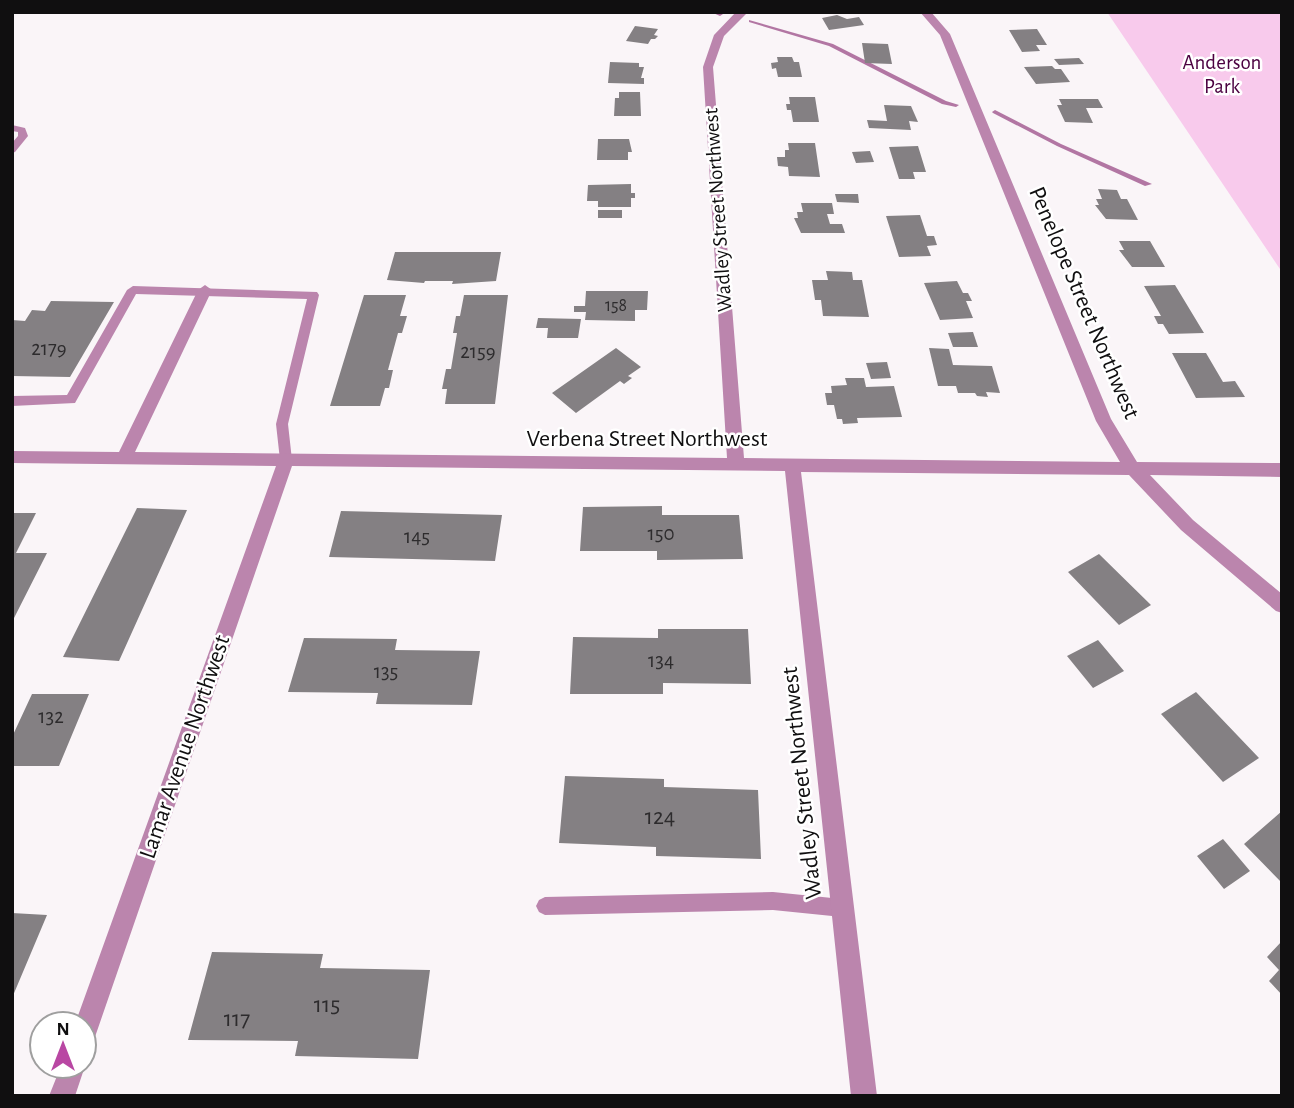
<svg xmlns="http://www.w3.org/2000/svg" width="1294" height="1108" viewBox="0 0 1294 1108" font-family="'Alegreya Sans',sans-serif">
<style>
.green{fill:#f8caec}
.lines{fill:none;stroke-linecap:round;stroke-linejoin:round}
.stream{fill:#b276a3;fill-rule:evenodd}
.building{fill:#848083}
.lane{fill:#bb85ad;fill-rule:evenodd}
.street{fill:#bb85ad;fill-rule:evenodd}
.labels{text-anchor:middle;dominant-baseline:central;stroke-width:5;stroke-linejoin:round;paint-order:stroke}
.far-number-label{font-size:18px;fill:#2d2b2d}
.far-park-label{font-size:21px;fill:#4b0040;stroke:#fff}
.far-street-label{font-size:21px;fill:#100f10;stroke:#fff}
.number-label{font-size:21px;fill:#2d2b2d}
.street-label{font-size:24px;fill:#100f10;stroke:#fff}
.near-number-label{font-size:24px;fill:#2d2b2d}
</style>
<rect width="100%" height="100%" fill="#faf5f8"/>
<path class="green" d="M1107,12H1282V272Z"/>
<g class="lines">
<path class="stream" d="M711,12H721L723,14L720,16Z
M749,20L833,44L946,101L959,105L956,107L942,104L829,46L749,22Z
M995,110L1061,144L1152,184L1145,186L1057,146L993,113L992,112Z"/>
</g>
<path class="building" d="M837,15L847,19L859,17L864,25L829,30L822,18Z
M635,26L658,29L654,35L658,36L655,39H651L648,44L626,41Z
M1037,29L1047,45H1036L1040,51L1022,52L1009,30Z
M862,43L888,44L892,64L865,63Z
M777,57H792L794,62H799L802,77H778L776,68L772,69L771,63L778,62Z
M1079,58L1084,64L1059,65L1054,59Z
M610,62L639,63V67H644L641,78H644V84L608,83Z
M1052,66L1055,69H1061L1070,82L1036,84L1024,67Z
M619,92H640L641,116H614L615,98H619Z
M789,97H815L819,122H793L791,110H787L786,104H790Z
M1059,99H1098L1103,108H1086L1093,123L1065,122L1057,105H1062Z
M884,105L911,106L918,122L909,121L911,130L869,128L867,120L887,121Z
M598,139H629L632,152H628V160H597Z
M788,143H815L820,177L789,176L788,167L778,166L777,157H785V150H789Z
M918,146L926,172H913L915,179H899L889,147Z
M870,151L874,162L856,163L852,152Z
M631,184V193H635V198H631V207H598V201H587L588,185Z
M1098,189L1117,190L1121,199H1127L1138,220L1106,219L1095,205H1099L1096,199H1102Z
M835,194H858L859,203L837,202Z
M801,203H832L834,214H827L830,224H842L845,233H801L794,218H798L797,212H803Z
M598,210H622V218H598Z
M920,215L927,236H934L937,245L927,246L931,256L899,257L886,216Z
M1119,241H1150L1165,267H1132L1119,250H1124Z
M395,252H501L496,281L452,284L453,281H425L424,283L387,280Z
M826,271L852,272L853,280H862L869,317L823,316L821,300H815L812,280H828Z
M957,281L963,293H968L972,301H966L973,318L940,320L924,283Z
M1175,285L1204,333L1169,334L1163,324H1158L1154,316H1161L1144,286Z
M586,291H648L647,310H635V321L585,320L586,312H574V306H585Z
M364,295H406L400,316H407L402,333H398L388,370H393L389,388H385L380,406H330Z
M464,295H508L495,404H445L447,389H442L446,369H451L457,333H453L456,316H460Z
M51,301L114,302L70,377L12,376V320L25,321L32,310L45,311Z
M538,318L581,319L578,338H547L548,328H536Z
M973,332L978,347H953L948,333Z
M616,348L641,367L628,376L632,378L624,384L620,381L576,413L552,393Z
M929,348L949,349L953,365L992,366L1000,393L986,392L988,397L977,396L975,393H958L956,386H938Z
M1172,353H1206L1223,382L1235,381L1245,397L1196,398Z
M887,362L891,378L871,379L866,363Z
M845,378H864L866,387L894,386L902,417L857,418L858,423L843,424L842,419H837L834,405H827L825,393H832L831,386L847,385Z
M662,506V515H739L743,559L657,560V551H580L583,507Z
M137,508L187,510L119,661L63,657Z
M341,511L502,515L495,561L329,557Z
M12,513H36L16,553H47L12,622Z
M1099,554L1151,605L1119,625L1068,572Z
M658,629H748L751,684L663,683V694H570L573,637L658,638Z
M304,638L397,639L395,650L480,651L472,705L376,704L378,693L288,692Z
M1098,640L1124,671L1093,688L1067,656Z
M1196,692L1259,758L1223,782L1161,714Z
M32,694H89L59,766H12V737Z
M565,776L664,779V787L758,790L761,859L656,856V847L559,843Z
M1282,811V883L1244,844Z
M1223,839L1250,871L1224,889L1197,856Z
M12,913L47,915L12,998Z
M1282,941V995L1269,981L1279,970L1267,957Z
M212,952L323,954L320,968L430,970L418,1059L295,1056L298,1041L188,1040Z"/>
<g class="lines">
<path class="lane" d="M12,125L25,128L28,136L15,152L12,153V143L18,136V132L12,131Z
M133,286L317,292L319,295L288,424L292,460L291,464H281L280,460L276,424L307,299L136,294L75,403L12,406V396L67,395L127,290Z
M773,892L842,899L848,902L851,908L848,914L842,917L773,910L545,915L539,912L536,906L539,900L545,897Z"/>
<path class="street" d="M736,12H748L724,36L713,67L744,458L1120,462L1096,421L940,35L920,12H931L950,34L1111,419L1137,462L1282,463V477L1150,475L1193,520L1282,594V613L1276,611L1181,530L1129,475L801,472L877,1096H851L785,471L292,466L96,1034L93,1043L84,1046V1024H75L276,466L12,463V451L119,452L198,290L205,285L212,290L135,452L727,458L703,67L714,35Z
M84,1063L85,1066L75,1096H49L61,1066H84Z"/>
</g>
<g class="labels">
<g class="far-number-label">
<text x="616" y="306">158</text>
</g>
<g class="far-park-label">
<text x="1222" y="62">Anderson<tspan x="1222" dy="24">Park</tspan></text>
</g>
<g class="far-street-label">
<text transform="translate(718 210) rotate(-94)">Wadley Street Northwest</text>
</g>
<g class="number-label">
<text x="49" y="348">2179</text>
<text x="478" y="351">2159</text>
<text x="661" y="533">150</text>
<text x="417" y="536">145</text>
<text x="661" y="660">134</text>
<text x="386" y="671">135</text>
<text x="51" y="716">132</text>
</g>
<g class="street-label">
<text transform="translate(1084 303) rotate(67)">Penelope Street Northwest</text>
<text x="647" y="439">Verbena Street Northwest</text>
<text transform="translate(185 747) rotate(-71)">Lamar Avenue Northwest</text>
<text transform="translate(802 783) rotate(-96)">Wadley Street Northwest</text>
</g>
<g class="near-number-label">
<text x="660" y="817">124</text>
<text x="327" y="1005">115</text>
<text x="237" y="1019">117</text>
</g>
</g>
<rect width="1294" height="1108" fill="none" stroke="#100f10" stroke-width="28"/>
<g transform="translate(63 1045)"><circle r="33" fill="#ffffff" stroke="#9f9f9f" stroke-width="2"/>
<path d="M0-5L12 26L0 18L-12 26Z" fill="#b947a3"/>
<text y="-10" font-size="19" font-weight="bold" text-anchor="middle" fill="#100f10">N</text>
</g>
</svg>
